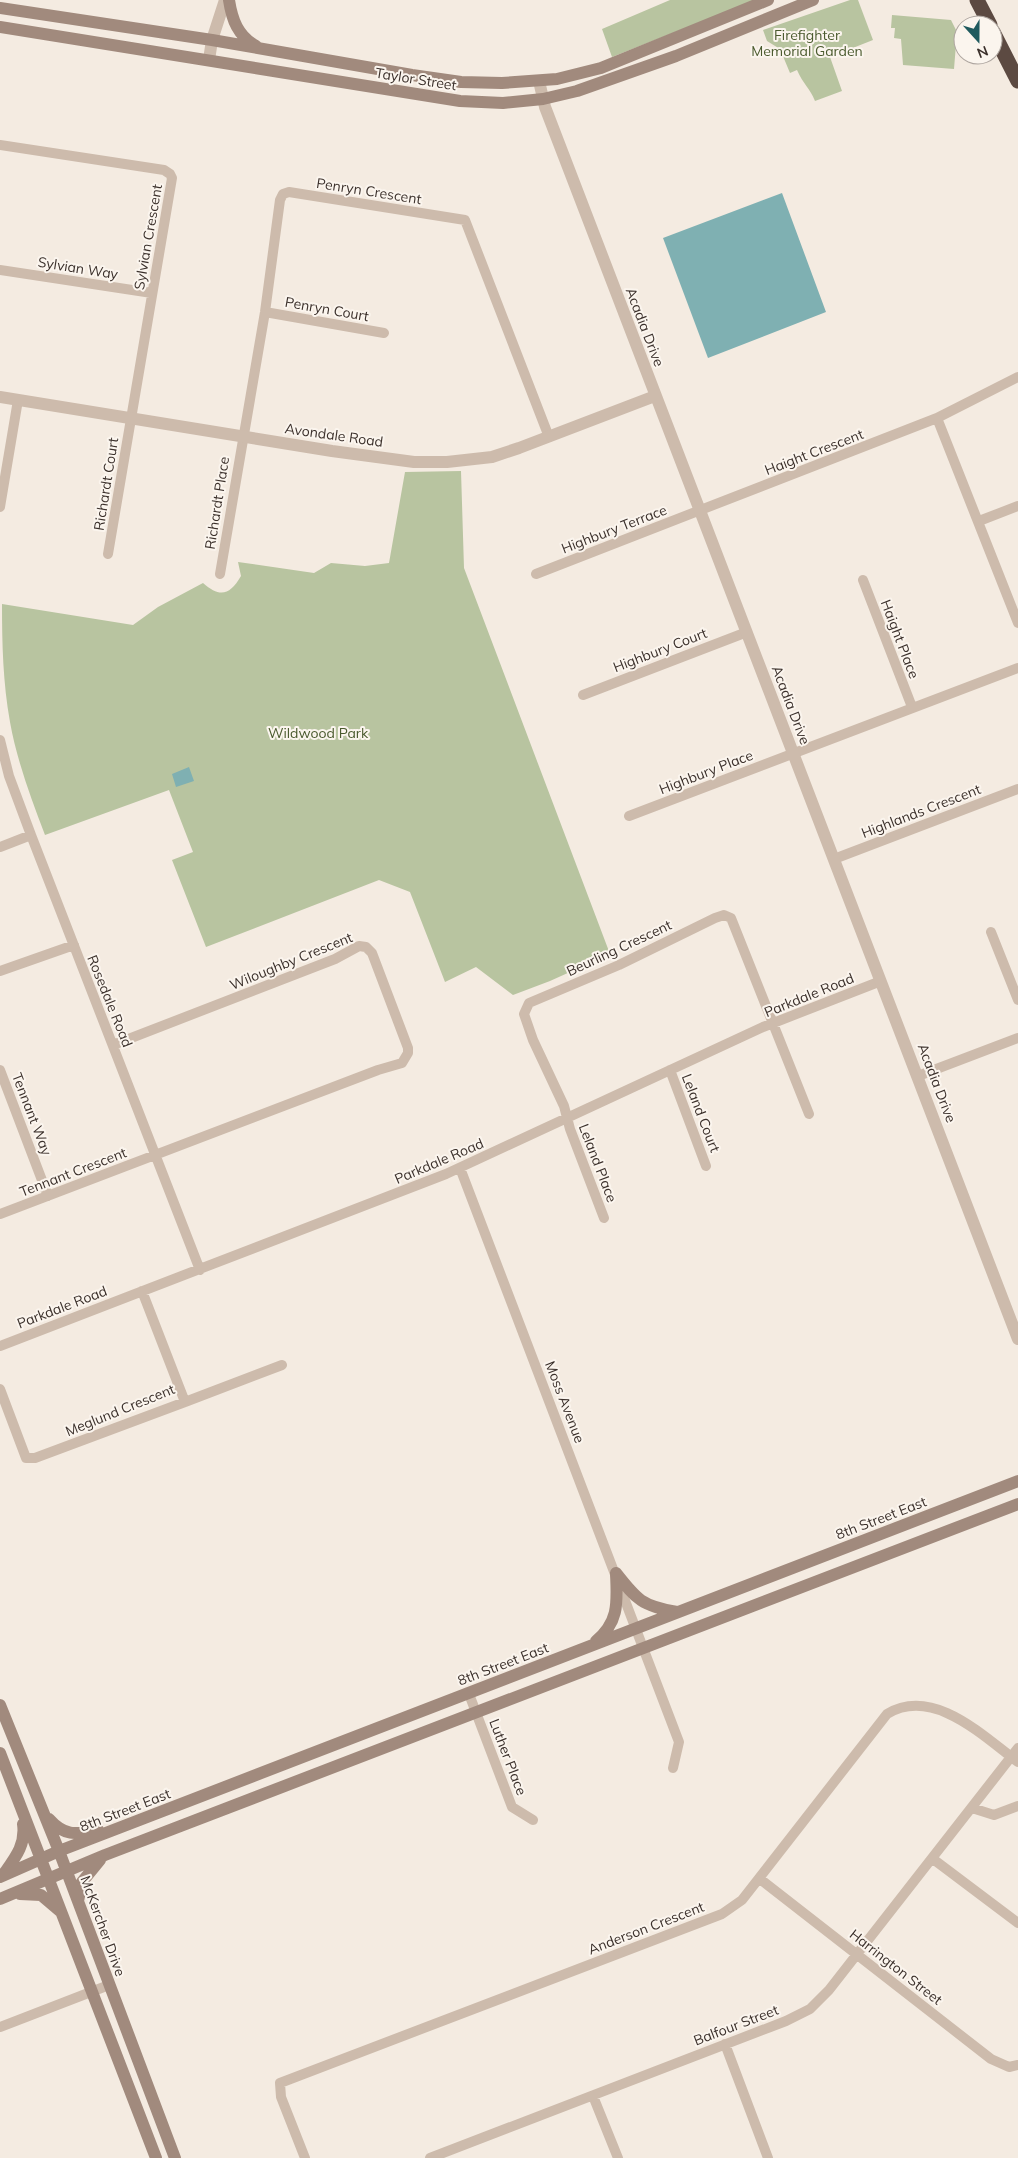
<svg xmlns="http://www.w3.org/2000/svg" width="1018" height="2158" viewBox="0 0 1018 2158" font-family="Mulish,sans-serif">
<style>
.green{fill:#b8c4a0}
.water{fill:#7fb0b2}
.lines{fill:none;stroke-linecap:round;stroke-linejoin:round}
.minor{stroke:#cdbbac;stroke-width:10}
.tertiary{stroke:#cdbbac;stroke-width:12}
.secondary{stroke:#a18a7d;stroke-width:12}
.motorway{stroke:#5c4a42;stroke-width:15}
.labels{text-anchor:middle;dominant-baseline:central;stroke-width:4;stroke-linejoin:round;paint-order:stroke}
.park-label{font-size:14px;fill:#4a5a2e;stroke:#fbf5ee}
.street-label{font-size:14px;fill:#3b302b;stroke:#fbf5ee}
</style>
<rect width="100%" height="100%" fill="#f4ebe1"/>
<path class="green" d="M670,0H756L612,57L602,29Z
M850,0H858L873,40L830,57L842,91L815,101C810,88 803,84 797,70L790,73L780,49L767,41L763,30Z
M892,15L951,20L957,32L954,69L903,65L901,39L894,38L895,28H891Z
M461,471L464,568L610,954L550,981L513,995L476,967L445,982L410,892L379,880L206,947L172,860L193,852L169,790L45,835C31,798 17,761 10,722C3,683 2,644 2,604L133,625L158,607L203,583C220,598 230,595 241,576L238,562L314,573L331,563L365,566L389,563L405,472Z"/>
<path class="water" d="M782,193L826,312L708,358L663,238Z
M189,767L194,781L176,787L172,774Z"/>
<g class="lines">
<path class="minor" d="M0,145L164,170L170,174L172,178L108,554
M0,270L152,293
M265,312L384,333
M937,418L1018,377
M0,507L18,400
M979,521L1018,506
M220,574L265,312L280,200L283,194L289,192L465,220L549,437
M536,574L937,418L1018,623
M863,580L912,707
M583,695L747,632
M0,740L9,776L31,835L200,1270
M629,816L1018,668
M0,847L31,835
M834,859L1018,789
M991,932L1018,1000
M0,971L74,945
M0,1070L48,1196
M670,1070L706,1166
M918,1076L1018,1038
M460,1168L679,1742L673,1768
M0,1214L378,1070L402,1063L408,1053V1048L372,953L366,947L359,946L335,959L113,1045
M604,1218L570,1129L564,1106L533,1040L524,1014L529,1003L619,965L715,918L724,915L731,918L809,1114
M0,1346L446,1174L763,1027L881,981
M0,1389L26,1458H35L185,1402L142,1291
M185,1402L282,1365
M469,1694L512,1807L533,1820
M972,1808L994,1815L1018,1806
M933,1859L1018,1923
M760,1879L991,2059L1009,2067L1018,2065
M0,2027L109,1985
M725,2044L768,2158
M593,2096L618,2158
M305,2158L281,2097L280,2083L722,1914L742,1900L887,1714C933,1686 983,1736 1018,1762
M430,2158L786,2021L810,2009L829,1990L1018,1748"/>
<path class="tertiary" d="M209,60L212,40L225,0
M539,81L545,107L1018,1339
M0,397L332,451L414,462H447L492,457L519,448L655,396"/>
<path class="secondary" d="M229,0C232,20 238,36 256,46
M0,8L212,40L412,75L461,82L502,83L557,79L601,68L768,0
M0,27L460,101L503,103L543,99L577,91L676,56L813,0
M616,1573C637,1600 642,1606 677,1612
M596,1641C620,1621 617,1601 616,1573
M0,1705L59,1851L175,2158
M0,1753L156,2158
M49,1819C65,1837 76,1834 98,1830
M3,1875C15,1858 26,1845 23,1824
M0,1877L59,1851L1018,1481
M20,1894L41,1895L61,1912
M0,1899L105,1855L1018,1504
M78,1901L82,1882L100,1860"/>
<path class="motorway" d="M977,0L990,25
M993,32L1018,81"/>
</g>
<g class="labels">
<g class="park-label">
<text x="807" y="35">Firefighter<tspan x="807" dy="16">Memorial Garden</tspan></text>
<text x="318" y="733">Wildwood Park</text>
</g>
<g class="street-label">
<text transform="translate(416 79) rotate(9)">Taylor Street</text>
<text transform="translate(369 191) rotate(9)">Penryn Crescent</text>
<text transform="translate(148 237) rotate(-80)">Sylvian Crescent</text>
<text transform="translate(78 268) rotate(9)">Sylvian Way</text>
<text transform="translate(327 309) rotate(10)">Penryn Court</text>
<text transform="translate(645 327) rotate(69)">Acadia Drive</text>
<text transform="translate(334 435) rotate(8)">Avondale Road</text>
<text transform="translate(814 452) rotate(-21)">Haight Crescent</text>
<text transform="translate(106 484) rotate(-81)">Richardt Court</text>
<text transform="translate(217 503) rotate(-81)">Richardt Place</text>
<text transform="translate(614 529) rotate(-21)">Highbury Terrace</text>
<text transform="translate(900 639) rotate(69)">Haight Place</text>
<text transform="translate(660 650) rotate(-21)">Highbury Court</text>
<text transform="translate(791 705) rotate(69)">Acadia Drive</text>
<text transform="translate(706 772) rotate(-21)">Highbury Place</text>
<text transform="translate(921 811) rotate(-21)">Highlands Crescent</text>
<text transform="translate(619 948) rotate(-25)">Beurling Crescent</text>
<text transform="translate(291 961) rotate(-22)">Wiloughby Crescent</text>
<text transform="translate(809 995) rotate(-22)">Parkdale Road</text>
<text transform="translate(110 1001) rotate(68)">Rosedale Road</text>
<text transform="translate(937 1083) rotate(69)">Acadia Drive</text>
<text transform="translate(701 1113) rotate(69)">Leland Court</text>
<text transform="translate(32 1114) rotate(69)">Tennant Way</text>
<text transform="translate(439 1161) rotate(-23)">Parkdale Road</text>
<text transform="translate(598 1163) rotate(69)">Leland Place</text>
<text transform="translate(73 1172) rotate(-21)">Tennant Crescent</text>
<text transform="translate(62 1307) rotate(-21)">Parkdale Road</text>
<text transform="translate(565 1402) rotate(69)">Moss Avenue</text>
<text transform="translate(120 1410) rotate(-22)">Meglund Crescent</text>
<text transform="translate(881 1518) rotate(-21)">8th Street East</text>
<text transform="translate(503 1664) rotate(-21)">8th Street East</text>
<text transform="translate(508 1757) rotate(69)">Luther Place</text>
<text transform="translate(125 1810) rotate(-21)">8th Street East</text>
<text transform="translate(103 1926) rotate(70)">McKercher Drive</text>
<text transform="translate(646 1928) rotate(-21)">Anderson Crescent</text>
<text transform="translate(896 1967) rotate(38)">Harrington Street</text>
<text transform="translate(736 2025) rotate(-21)">Balfour Street</text>
</g>
</g>
<g transform="translate(978 40) rotate(159)"><circle r="24" fill="#fbf5ee" stroke="#aea6a0"/>
<path d="M0-4L9 19L0 12L-9 19Z" fill="#1f5a5e"/>
<text y="-8" font-size="14" font-weight="bold" text-anchor="middle" fill="#3b302b">N</text>
</g>
</svg>
